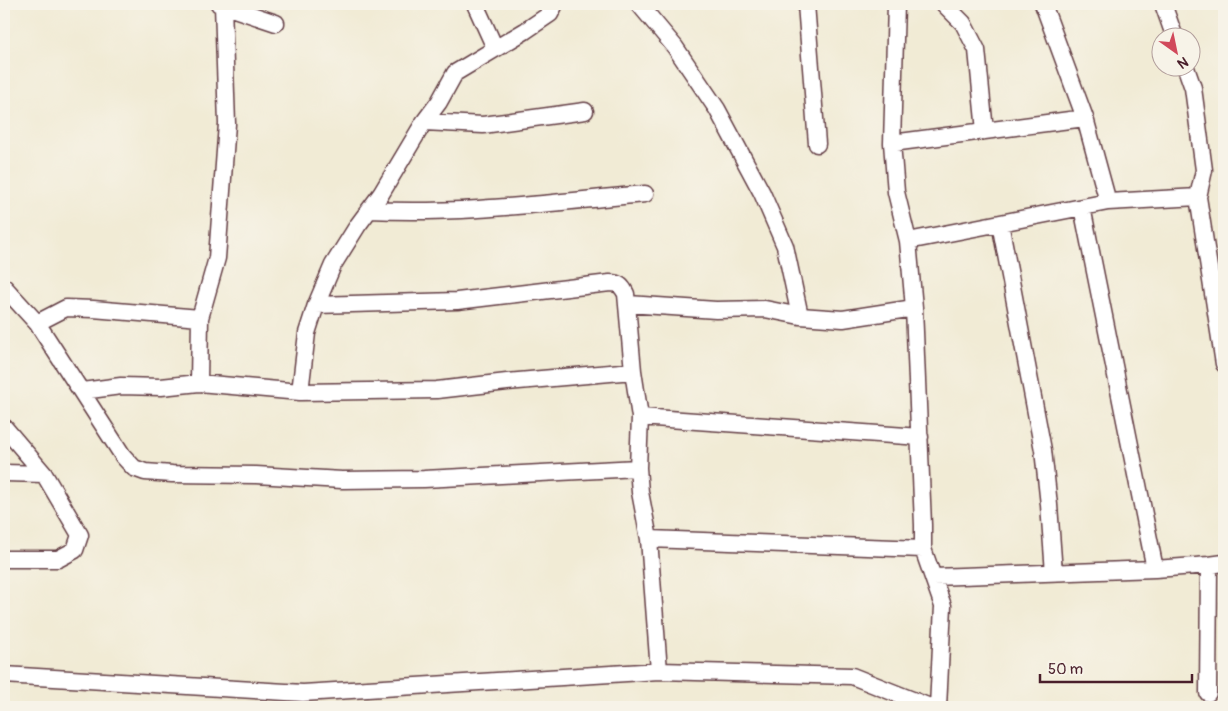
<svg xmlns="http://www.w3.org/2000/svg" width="1228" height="711" viewBox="0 0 1228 711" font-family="Pangolin,sans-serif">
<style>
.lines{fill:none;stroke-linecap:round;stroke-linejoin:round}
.street-casing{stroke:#633e44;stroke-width:19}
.street{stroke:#fff;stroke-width:16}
</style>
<rect width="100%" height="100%" fill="#f7f3e8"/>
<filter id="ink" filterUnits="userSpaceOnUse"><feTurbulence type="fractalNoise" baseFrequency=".02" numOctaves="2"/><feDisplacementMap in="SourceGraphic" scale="10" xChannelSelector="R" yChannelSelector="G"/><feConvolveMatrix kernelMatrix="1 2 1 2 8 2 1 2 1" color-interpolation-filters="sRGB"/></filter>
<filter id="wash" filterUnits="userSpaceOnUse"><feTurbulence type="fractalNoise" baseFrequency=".0096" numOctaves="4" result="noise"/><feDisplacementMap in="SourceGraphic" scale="20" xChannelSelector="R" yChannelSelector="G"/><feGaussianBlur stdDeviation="1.12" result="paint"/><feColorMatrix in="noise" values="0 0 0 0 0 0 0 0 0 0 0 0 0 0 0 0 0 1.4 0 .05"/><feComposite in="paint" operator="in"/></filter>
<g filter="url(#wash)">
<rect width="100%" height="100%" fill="#f1ebd5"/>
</g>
<g filter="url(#ink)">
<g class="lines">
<defs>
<path id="street" d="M219,4L276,23
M475,4L495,48
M639,4L675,47L717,109L762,193L785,246L800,316
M806,4L817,144
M896,4L892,143L896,192L908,241L914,308L923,525V549L943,606L938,707
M944,4L963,23L977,50L985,131
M1043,4L1085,118L1108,202
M1163,4L1175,38
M424,122L483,125L585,111
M892,143L1085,118
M1198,197L1224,364
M1082,207L1155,569
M370,210C462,215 554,202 645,194
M1000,223L1043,450L1049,505L1054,573
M908,241L1108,202L1198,197L1204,170L1193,88L1186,68
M4,287L37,323L123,456L134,468L145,472L172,474L256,475L342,480L424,479L638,468
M628,304L716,310L765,309L800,316L843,319L914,308
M316,305L457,301L610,283C619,283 622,286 626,294L633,371L640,417L638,468L640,492L649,539L659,671
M37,323L66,308L93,309L200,318
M199,383L200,318L217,258L227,124L223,5
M82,391L121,386L161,387L199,383L300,392L437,390L507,382L633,371
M300,392L307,333L316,305L333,265L358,225L381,194L424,122L439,102L455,73L525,31L550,14L555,4
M640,417L920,437
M4,427L44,474L80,535L75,550L58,559H4
M4,473L44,474
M649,539L923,549
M934,577L1155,569L1209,565L1224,563
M4,675L303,693L659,671L852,676L930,707
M1208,693L1209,565"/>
</defs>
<use href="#street" class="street-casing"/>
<use href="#street" class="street"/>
</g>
</g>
<rect width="1228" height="711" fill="none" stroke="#f7f3e8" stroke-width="20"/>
<g transform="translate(1176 52) rotate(147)"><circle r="24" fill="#f7f3e8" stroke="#b29e9c"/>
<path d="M0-4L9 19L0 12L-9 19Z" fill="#d1495b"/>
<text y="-8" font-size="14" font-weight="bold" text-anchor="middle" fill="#4a1f2b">N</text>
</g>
<path d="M1040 674v8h152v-8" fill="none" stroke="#4a1f2b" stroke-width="2.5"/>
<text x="1048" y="674" font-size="15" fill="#4a1f2b" stroke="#f7f3e8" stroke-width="4" paint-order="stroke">50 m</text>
</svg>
